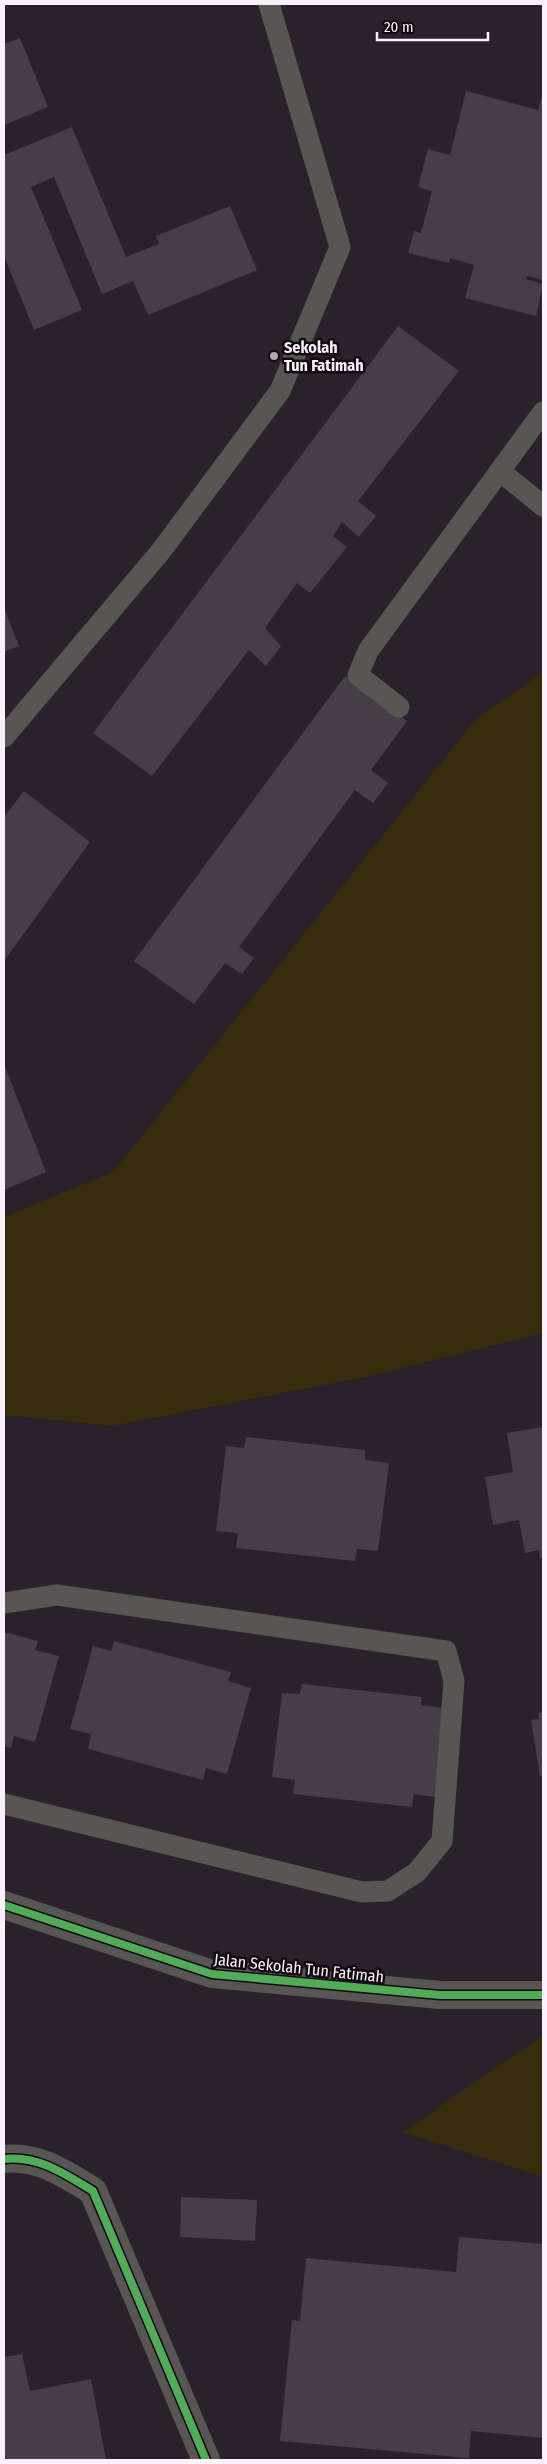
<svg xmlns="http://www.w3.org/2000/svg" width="547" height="2464" viewBox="0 0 547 2464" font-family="'Fira Sans Condensed',sans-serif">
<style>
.green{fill:#362b0a}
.building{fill:#463d46}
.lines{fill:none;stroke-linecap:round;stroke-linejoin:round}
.service{stroke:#585654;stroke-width:21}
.minor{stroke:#585654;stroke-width:28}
.cycleway-casing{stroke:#120a11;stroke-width:11}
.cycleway{stroke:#51ab58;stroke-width:8}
.poi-dot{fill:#b2a8b2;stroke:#120a11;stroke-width:2}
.labels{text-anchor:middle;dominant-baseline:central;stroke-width:5;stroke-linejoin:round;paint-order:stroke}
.poi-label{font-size:16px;font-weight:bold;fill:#fcf0fb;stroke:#120a11;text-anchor:start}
.street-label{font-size:16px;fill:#fcf0fb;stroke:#120a11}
</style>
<rect width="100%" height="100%" fill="#2a212a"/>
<path class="green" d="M543,672V1333L366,1377L112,1426L4,1415V1217L113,1172L475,720Z
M543,2035V2177L403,2132Z"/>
<path class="building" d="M20,38L48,107L4,125V44Z
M466,91L538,110L543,92V280L527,276L526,279L543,284L536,316L465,298L474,265L450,258L449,263L408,253L414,231L421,233L432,191L418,187L428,149L450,155Z
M72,127L126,257L159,244L156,236L230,206L257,270L148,315L133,281L102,294L54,177L31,187L82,310L34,330L4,256V155Z
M398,326L459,371L358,501L376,516L359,537L342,522L333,536L347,547L310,593L297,583L265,628L281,646L266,666L249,650L152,776L93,733Z
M4,608L19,646L4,652Z
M345,676L407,721L371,770L388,783L373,803L355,790L239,947L254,958L242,974L225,963L194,1004L134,961Z
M24,791L90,842L4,961V817Z
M4,1064L46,1172L4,1190Z
M543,1427V1558L540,1559L539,1550L525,1553L519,1520L493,1525L485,1477L513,1472L507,1433Z
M246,1437L365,1450V1460L389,1463L378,1551L357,1549L355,1561L236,1548L238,1533L216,1531L226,1446L244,1448Z
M4,1632L38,1641L35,1650L59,1656L35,1742L14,1736L11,1748L4,1746Z
M114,1641L231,1672L228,1681L251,1688L227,1774L206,1768L203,1780L88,1749L91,1734L70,1729L93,1646L111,1651Z
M302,1684L422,1697L421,1705L445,1708L435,1797L414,1794L412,1807L293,1794L295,1780L272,1777L282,1693L300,1694Z
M543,1712V1776H540L531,1720L539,1719L538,1713Z
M181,2197L257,2200L255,2241L180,2237Z
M459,2237L543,2244V2438L471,2431L469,2458L280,2441L292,2320L300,2321L306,2258L456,2272Z
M22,2354L30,2391L91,2379L106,2460H4V2357Z"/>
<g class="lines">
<path class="service" d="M500,471L543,506
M399,707L358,675L368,651L543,412
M4,737L161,551L280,391L340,247L269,4
M4,1603L57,1595L446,1651L454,1681L442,1841L417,1872L388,1891L362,1892L4,1804"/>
<path class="minor" d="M4,1905L212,1974L440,1995H543
M4,2159C38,2155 65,2174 93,2191L206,2460"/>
<defs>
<path id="cycleway" d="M4,1905L212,1974L440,1995H543
M4,2159C38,2155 65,2174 93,2191L206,2460"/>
</defs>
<use href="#cycleway" class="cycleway-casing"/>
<use href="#cycleway" class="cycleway"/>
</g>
<circle class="poi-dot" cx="274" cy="356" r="5"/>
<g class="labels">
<g class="poi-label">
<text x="284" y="347">Sekolah<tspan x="284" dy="18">Tun Fatimah</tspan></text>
</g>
<g class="street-label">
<text transform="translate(299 1968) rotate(6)">Jalan Sekolah Tun Fatimah</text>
</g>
</g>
<rect width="547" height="2464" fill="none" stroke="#fcf0fb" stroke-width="10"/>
<path d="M377 32v8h111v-8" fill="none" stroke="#fcf0fb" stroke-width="2.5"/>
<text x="384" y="32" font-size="15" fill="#fcf0fb" stroke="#120a11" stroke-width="4" paint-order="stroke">20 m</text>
</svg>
